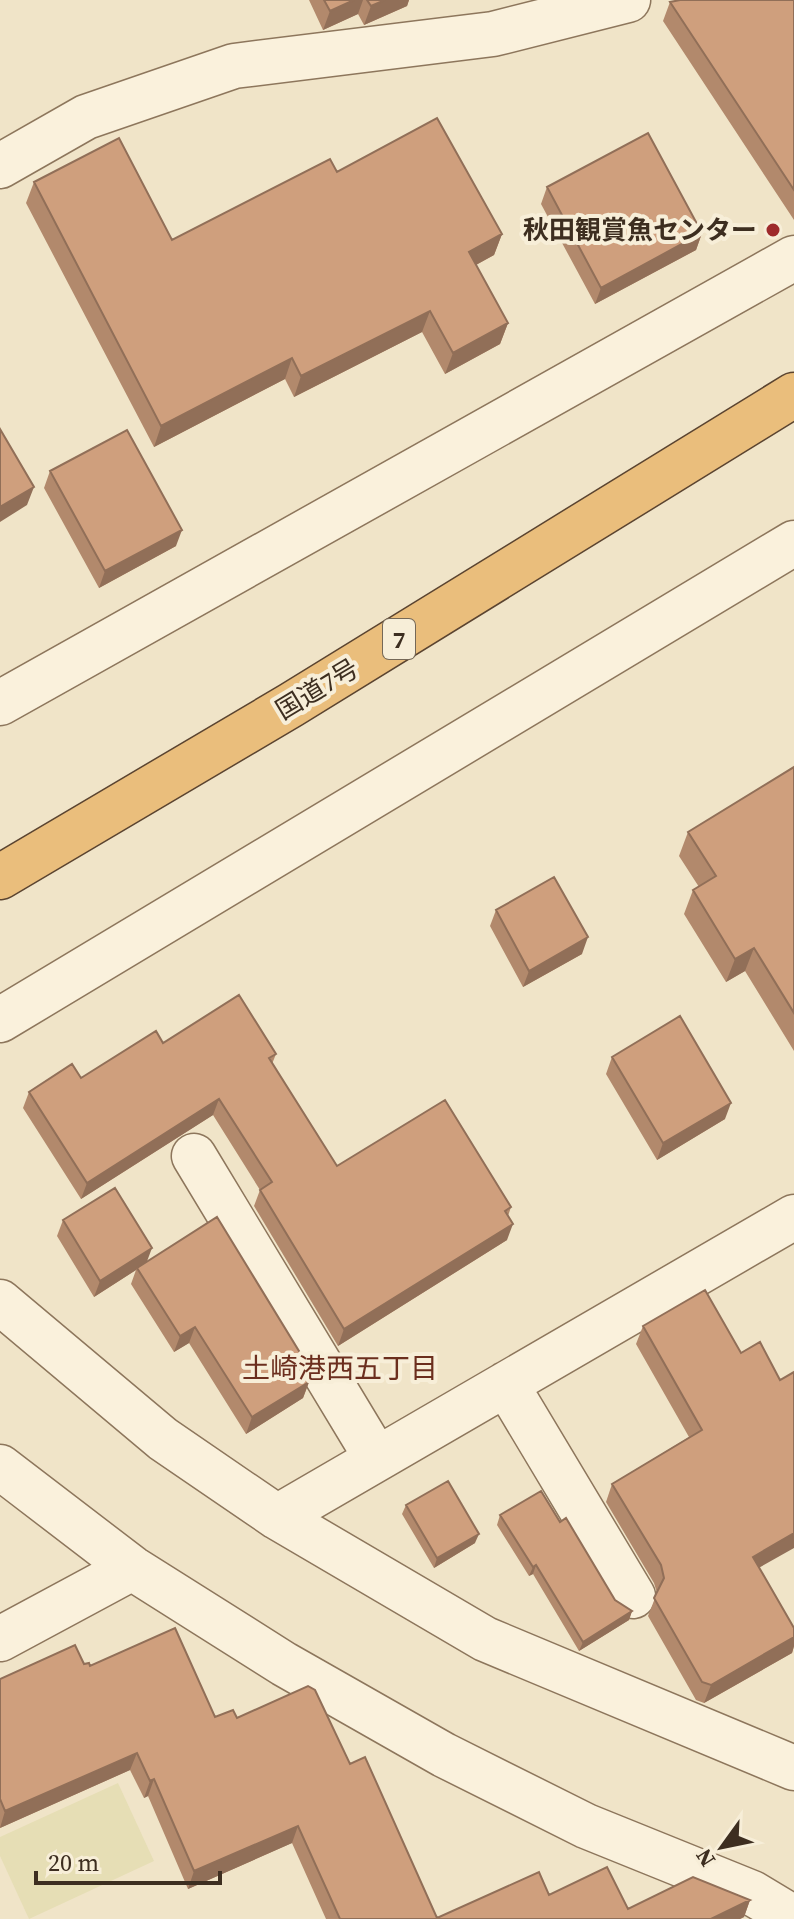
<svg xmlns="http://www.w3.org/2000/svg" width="794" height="1919" viewBox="0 0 794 1919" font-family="'Source Serif 4','Noto Sans JP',serif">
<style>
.farmland{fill:#e6deb5}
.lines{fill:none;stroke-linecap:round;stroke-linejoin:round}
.minor-casing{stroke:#8d765c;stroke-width:47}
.trunk-casing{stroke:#5b4430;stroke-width:47}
.minor{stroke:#faf1dc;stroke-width:44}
.trunk{stroke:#eabe7c;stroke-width:44}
.wall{fill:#b2896c}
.shaded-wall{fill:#916f58}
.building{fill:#cf9f7d;stroke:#916f58;stroke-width:2}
.poi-dot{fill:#9e2a2b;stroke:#f7eed8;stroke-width:3}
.labels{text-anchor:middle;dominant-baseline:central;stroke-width:8;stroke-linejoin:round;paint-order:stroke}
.shield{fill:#f7eed8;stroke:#756857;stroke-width:2}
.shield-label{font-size:24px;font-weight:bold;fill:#3d2e20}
.poi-label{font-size:26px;font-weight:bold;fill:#3d2e20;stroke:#f7eed8;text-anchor:end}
.street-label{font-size:26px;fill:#3d2e20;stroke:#f7eed8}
.neighbourhood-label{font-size:28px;fill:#6b2e1e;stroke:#f7eed8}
</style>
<rect width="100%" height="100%" fill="#f0e4c8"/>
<path class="farmland" d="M118,1783L154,1861L29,1919L0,1856V1837Z"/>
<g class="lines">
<defs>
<path id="minor" d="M0,166L86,117L234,66L493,34L628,0
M0,703L794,258
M0,1020L794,543
M194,1156L377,1459
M0,1302L163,1439L277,1517L485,1639L794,1768
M506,1384L633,1596
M0,1467L132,1568L284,1664L444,1755L586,1826L752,1893L794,1918
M277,1517L794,1217
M0,1639L132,1568"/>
<path id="trunk" d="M0,877L291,705L794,395"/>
</defs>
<use href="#minor" class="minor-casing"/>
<use href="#trunk" class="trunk-casing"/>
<use href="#minor" class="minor"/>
<use href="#trunk" class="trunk"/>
</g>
<path class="wall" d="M309,0H409L407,6L364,25L358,14L323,30Z
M794,0V220L663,21L670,2Z
M337,172L502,234L494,255L476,265L508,323L500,344L445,374L422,332L294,397L285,379L154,447L26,203L34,182L172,240Z
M547,187L702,233L696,250L595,304L541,204Z
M50,471L176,546L99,588L44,488Z
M794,767V1051L745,971L726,982L684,914L693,890L699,887L679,856L688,832Z
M496,910L582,954L523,987L490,926Z
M163,1043L276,1054L272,1064L337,1166L511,1207L508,1216L507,1240L338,1346L254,1206L260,1190L213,1115L81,1199L23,1108L29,1092L81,1078Z
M612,1057L725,1119L657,1160L606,1074Z
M63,1220L147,1262L298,1365L309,1382L303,1398L246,1434L189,1343L174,1352L131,1284L136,1270L94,1297L57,1236Z
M705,1290L759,1568L794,1628V1646L792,1653L704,1703L696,1700L648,1616L657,1593L654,1583L606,1502L612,1484L689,1437L636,1344L643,1326Z
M406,1505L475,1543L434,1568L402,1514Z
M500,1515L560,1522L615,1600L632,1611L629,1620L579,1651L533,1574L529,1576L497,1525Z
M84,1664L215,1717L237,1718L350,1764L437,1918L549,1895L628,1909L750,1900L744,1917L740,1919H326L292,1843L188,1889L148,1796L144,1798L130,1770L0,1828V1679Z"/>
<path class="shaded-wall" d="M354,0H363L358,14L323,30L330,11Z
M385,0H409L407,6L364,25L371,6Z
M702,233L696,250L595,304L601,288Z
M502,234L494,255L461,273L469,252Z
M430,311L422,332L294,397L301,376Z
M508,323L500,344L445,374L453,353Z
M292,358L285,379L154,447L161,426Z
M34,487L27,505L0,522V507Z
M182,530L176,546L99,588L105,571Z
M588,937L582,954L523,987L529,971Z
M754,948L745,971L726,982L735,959Z
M219,1099L213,1115L81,1199L87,1183Z
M731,1103L725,1119L657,1160L663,1143Z
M513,1224L507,1240L338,1346L344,1329Z
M152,1248L146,1264L137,1268L136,1270L94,1297L100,1281Z
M195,1327L189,1343L174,1352L180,1336Z
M309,1382L303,1398L246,1434L252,1417Z
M794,1533V1548L746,1575L753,1557Z
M479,1534L475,1543L434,1568L437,1558Z
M536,1565L533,1574L529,1576L533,1567Z
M632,1611L629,1620L579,1651L583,1642Z
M794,1637V1646L792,1653L704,1703L711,1685Z
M137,1753L130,1770L0,1828L5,1811Z
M154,1779L148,1796L144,1798L150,1781Z
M298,1826L292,1843L188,1889L194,1871Z
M750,1900L744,1917L740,1919H711Z"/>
<path class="building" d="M324,0H354L330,11Z
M367,0H385L371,6Z
M680,0H794V190L670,2Z
M437,118L502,234L469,252L508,323L453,353L430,311L301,376L292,358L161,426L34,182L119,138L172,240L330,159L337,172Z
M648,133L702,233L601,288L547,187Z
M0,429L34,487L0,507Z
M127,430L182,530L105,571L50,471Z
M794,767V1013L754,948L735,959L693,890L716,876L688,832Z
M554,877L588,937L529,971L496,910Z
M239,995L276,1054L269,1058L337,1166L445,1100L511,1207L505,1211L513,1224L344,1329L260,1190L272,1182L219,1099L87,1183L29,1092L72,1064L81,1078L156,1031L163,1043Z
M680,1016L731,1103L663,1143L612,1057Z
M115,1188L152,1248L100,1281L63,1220Z
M217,1217L302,1356L295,1360L309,1382L252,1417L195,1327L180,1336L137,1268Z
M705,1290L741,1353L760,1342L780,1380L794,1372V1533L753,1557L794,1628V1637L711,1685L702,1682L654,1598L664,1578L661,1565L612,1484L702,1430L643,1326Z
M448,1481L479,1534L437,1558L406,1505Z
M541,1491L560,1522L566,1518L615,1600L632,1611L583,1642L536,1565L533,1567L500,1515Z
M175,1628L215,1717L233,1710L237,1718L308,1686L315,1690L350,1764L365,1757L437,1918L539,1872L549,1895L607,1867L628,1909L693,1877L750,1900L711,1919H340L298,1826L194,1871L154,1779L150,1781L137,1753L5,1811L0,1799V1679L75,1645L84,1664L89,1663L90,1666Z"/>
<circle class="poi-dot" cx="773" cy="230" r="8"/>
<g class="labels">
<rect class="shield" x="383" y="619" width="32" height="40" rx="6"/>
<g class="shield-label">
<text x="399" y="639">7</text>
</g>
<g class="poi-label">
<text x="757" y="230">秋田観賞魚センター</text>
</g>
<g class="street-label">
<text transform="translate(317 689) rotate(-31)">国道7号</text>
</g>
<g class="neighbourhood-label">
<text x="340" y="1368">土崎港西五丁目</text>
</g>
</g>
<g transform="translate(722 1847) rotate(237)" stroke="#f7eed8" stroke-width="6" paint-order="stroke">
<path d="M0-6L14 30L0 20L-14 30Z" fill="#3d2e20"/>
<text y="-12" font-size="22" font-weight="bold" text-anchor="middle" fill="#3d2e20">N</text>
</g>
<path d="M36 1871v12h184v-12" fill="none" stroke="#3d2e20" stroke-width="4"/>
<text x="48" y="1871" font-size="24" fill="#3d2e20" stroke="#f7eed8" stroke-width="6" paint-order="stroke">20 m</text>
</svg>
